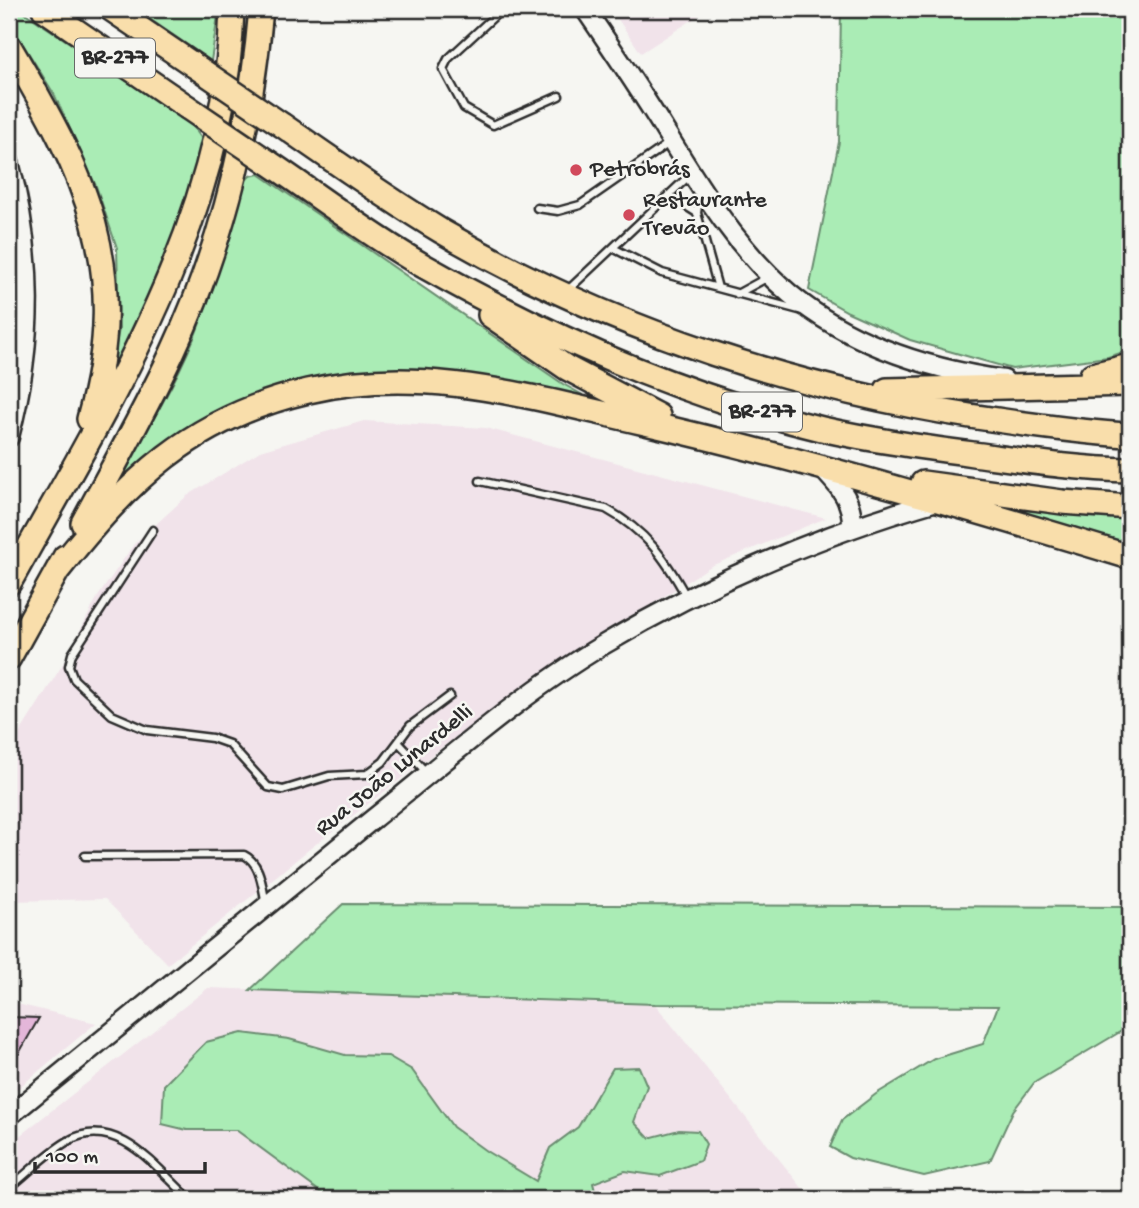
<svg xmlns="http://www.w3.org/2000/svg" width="1139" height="1208" viewBox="0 0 1139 1208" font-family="'Gochi Hand',sans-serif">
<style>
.built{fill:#f1e3ea}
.green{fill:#aaecb5;stroke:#6a8c70;stroke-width:2}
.building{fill:#e4b6d9;stroke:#2b2b2b;stroke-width:2;filter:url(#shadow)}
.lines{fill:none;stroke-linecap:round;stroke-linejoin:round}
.lane-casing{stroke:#2b2b2b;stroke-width:11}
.secondary-casing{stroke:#2b2b2b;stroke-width:23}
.highway-casing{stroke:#2b2b2b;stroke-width:28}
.lane{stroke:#f6f6f2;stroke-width:6}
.secondary{stroke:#f6f6f2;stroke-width:18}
.highway{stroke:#f9deab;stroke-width:23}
.highway-bridge-casing{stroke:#2b2b2b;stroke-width:28;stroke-linecap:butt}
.highway-bridge{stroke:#f9deab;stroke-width:23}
.poi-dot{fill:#d1495b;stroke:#f6f6f2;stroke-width:2.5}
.labels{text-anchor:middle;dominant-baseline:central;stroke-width:5;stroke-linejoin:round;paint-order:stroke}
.shield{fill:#f6f6f2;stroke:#686867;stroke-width:2}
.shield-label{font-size:23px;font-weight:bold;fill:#2b2b2b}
.poi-label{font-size:24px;fill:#2b2b2b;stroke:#f6f6f2;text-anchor:start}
.street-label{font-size:24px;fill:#2b2b2b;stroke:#f6f6f2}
</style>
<defs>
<filter id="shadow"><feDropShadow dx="-3.5" dy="3.5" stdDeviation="0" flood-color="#0004"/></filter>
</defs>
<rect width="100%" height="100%" fill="#f6f6f2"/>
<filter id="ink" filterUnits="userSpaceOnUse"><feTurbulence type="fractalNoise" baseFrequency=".0143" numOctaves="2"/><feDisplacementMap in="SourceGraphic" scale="14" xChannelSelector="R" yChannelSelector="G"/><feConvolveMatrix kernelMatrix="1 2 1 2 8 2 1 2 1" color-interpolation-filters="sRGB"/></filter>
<g filter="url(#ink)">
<path class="built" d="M611,9H709L641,53Z
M364,421L486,428L826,518L711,566L500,703L312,847L168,964L105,899L9,901V750L63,664L97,598L134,544L187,496L260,451Z
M208,988L655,1004L811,1199H9V1144Z
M9,1002L96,1023L9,1096Z"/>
<path class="green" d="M9,9H19L191,124L205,143L176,236L108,387L119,329L117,248L96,186L54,94L9,22Z
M135,9H219L211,61Z
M841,9H1130V350L1108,357L1012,369L910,340L848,312L809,290L839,142Z
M259,174L563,384L608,409L472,376L429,370H385L154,456L112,489C141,440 172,391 194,338C215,287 231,234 245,181L250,176Z
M1009,509L1130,518V547Z
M343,904L1130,907V1026L1034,1083L1013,1111L990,1161L924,1176L850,1158L830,1147L842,1120L876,1094L934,1059L983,1044L998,1006L655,1004L250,990Z
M242,1033L289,1039L345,1055L388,1056L412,1070L453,1127L486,1151L536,1181L550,1148L578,1127L613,1068L639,1067L647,1086L634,1122L649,1138L679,1130L698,1131L706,1144L700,1161L660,1176L625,1171L593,1183L597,1199H330L236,1130H187L162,1124L164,1085L206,1042Z"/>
<path class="building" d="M9,1017L39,1018L9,1071Z"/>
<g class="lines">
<defs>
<path id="lane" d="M502,9L448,59L443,69L464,108L493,125L559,96
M700,192L697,213L718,288
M670,196L697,213
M537,208L558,211L580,205L669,143
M613,248L662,273L803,311
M568,290L690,175
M737,294L770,276
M480,481L606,509C646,531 665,558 686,596
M153,530L72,654L69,666L74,679L112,715L147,730L212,738L229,744L268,787L283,790L329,776L367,774L383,762L410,726L450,696
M399,743L426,772
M85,856L244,855C261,863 262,887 266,904
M9,1188C28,1173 47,1153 68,1141C117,1113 158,1170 190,1199"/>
<path id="secondary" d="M585,9C613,50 641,91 667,134C702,191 738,250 790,294C850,344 928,369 1004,380
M9,162C34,255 34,344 9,437
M820,466C838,486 853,498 852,527
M9,1116C130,1017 252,918 373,819C448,759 521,694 603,645C708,582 822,534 940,500"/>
<path id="highway" d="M44,9L187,107
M111,9L195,66
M9,46C85,175 132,266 89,419
M282,125C334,161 386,198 441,231C613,331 807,394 1004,421C1046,427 1088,433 1130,435
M268,162C319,196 369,235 422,265C547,336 681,396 822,429C871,440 922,447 973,454C1025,461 1077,469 1130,470
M490,315L567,368L658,416
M1092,375L1130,366
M887,390L1130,384
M923,483L1062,502L1130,507
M83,523C113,467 145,411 172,353C223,244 251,128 261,9
M58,570C129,480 191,418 308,391C422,364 530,397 641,422C806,460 968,508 1130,557
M9,583C108,404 227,220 232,9
M9,658L65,557"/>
</defs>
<use href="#lane" class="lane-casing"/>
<use href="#secondary" class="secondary-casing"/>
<use href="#highway" class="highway-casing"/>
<use href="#lane" class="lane"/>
<use href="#secondary" class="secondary"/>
<use href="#highway" class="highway"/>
<defs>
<path id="highway-bridge" d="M195,66L282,125
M187,107L268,162"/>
</defs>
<use href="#highway-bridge" class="highway-bridge-casing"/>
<use href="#highway-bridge" class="highway-bridge"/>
</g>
</g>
<g class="poi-dot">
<circle cx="576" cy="170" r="7"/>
<circle cx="629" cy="215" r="7"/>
</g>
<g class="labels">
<g class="shield">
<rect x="75" y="38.5" width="80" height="39" rx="5"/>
<rect x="722" y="392.5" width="80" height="39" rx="5"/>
</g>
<g class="shield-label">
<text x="115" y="58">BR-277</text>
<text x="762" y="412">BR-277</text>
</g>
<g class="poi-label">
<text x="590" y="170">Petrobrás</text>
<text x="643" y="201">Restaurante<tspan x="643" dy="28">Trevão</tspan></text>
</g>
<g class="street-label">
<text transform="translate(395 771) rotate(-39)">Rua João Lunardelli</text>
</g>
</g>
<rect width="1139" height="1208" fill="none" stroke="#f6f6f2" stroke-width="35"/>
<rect x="18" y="18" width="1104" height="1173" fill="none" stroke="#2b2b2b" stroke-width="2.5" filter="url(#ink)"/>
<path d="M35 1162v10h170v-10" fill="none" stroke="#2b2b2b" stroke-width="3.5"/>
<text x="46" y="1162" font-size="21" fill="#2b2b2b" stroke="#f6f6f2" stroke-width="5" paint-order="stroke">100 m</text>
</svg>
